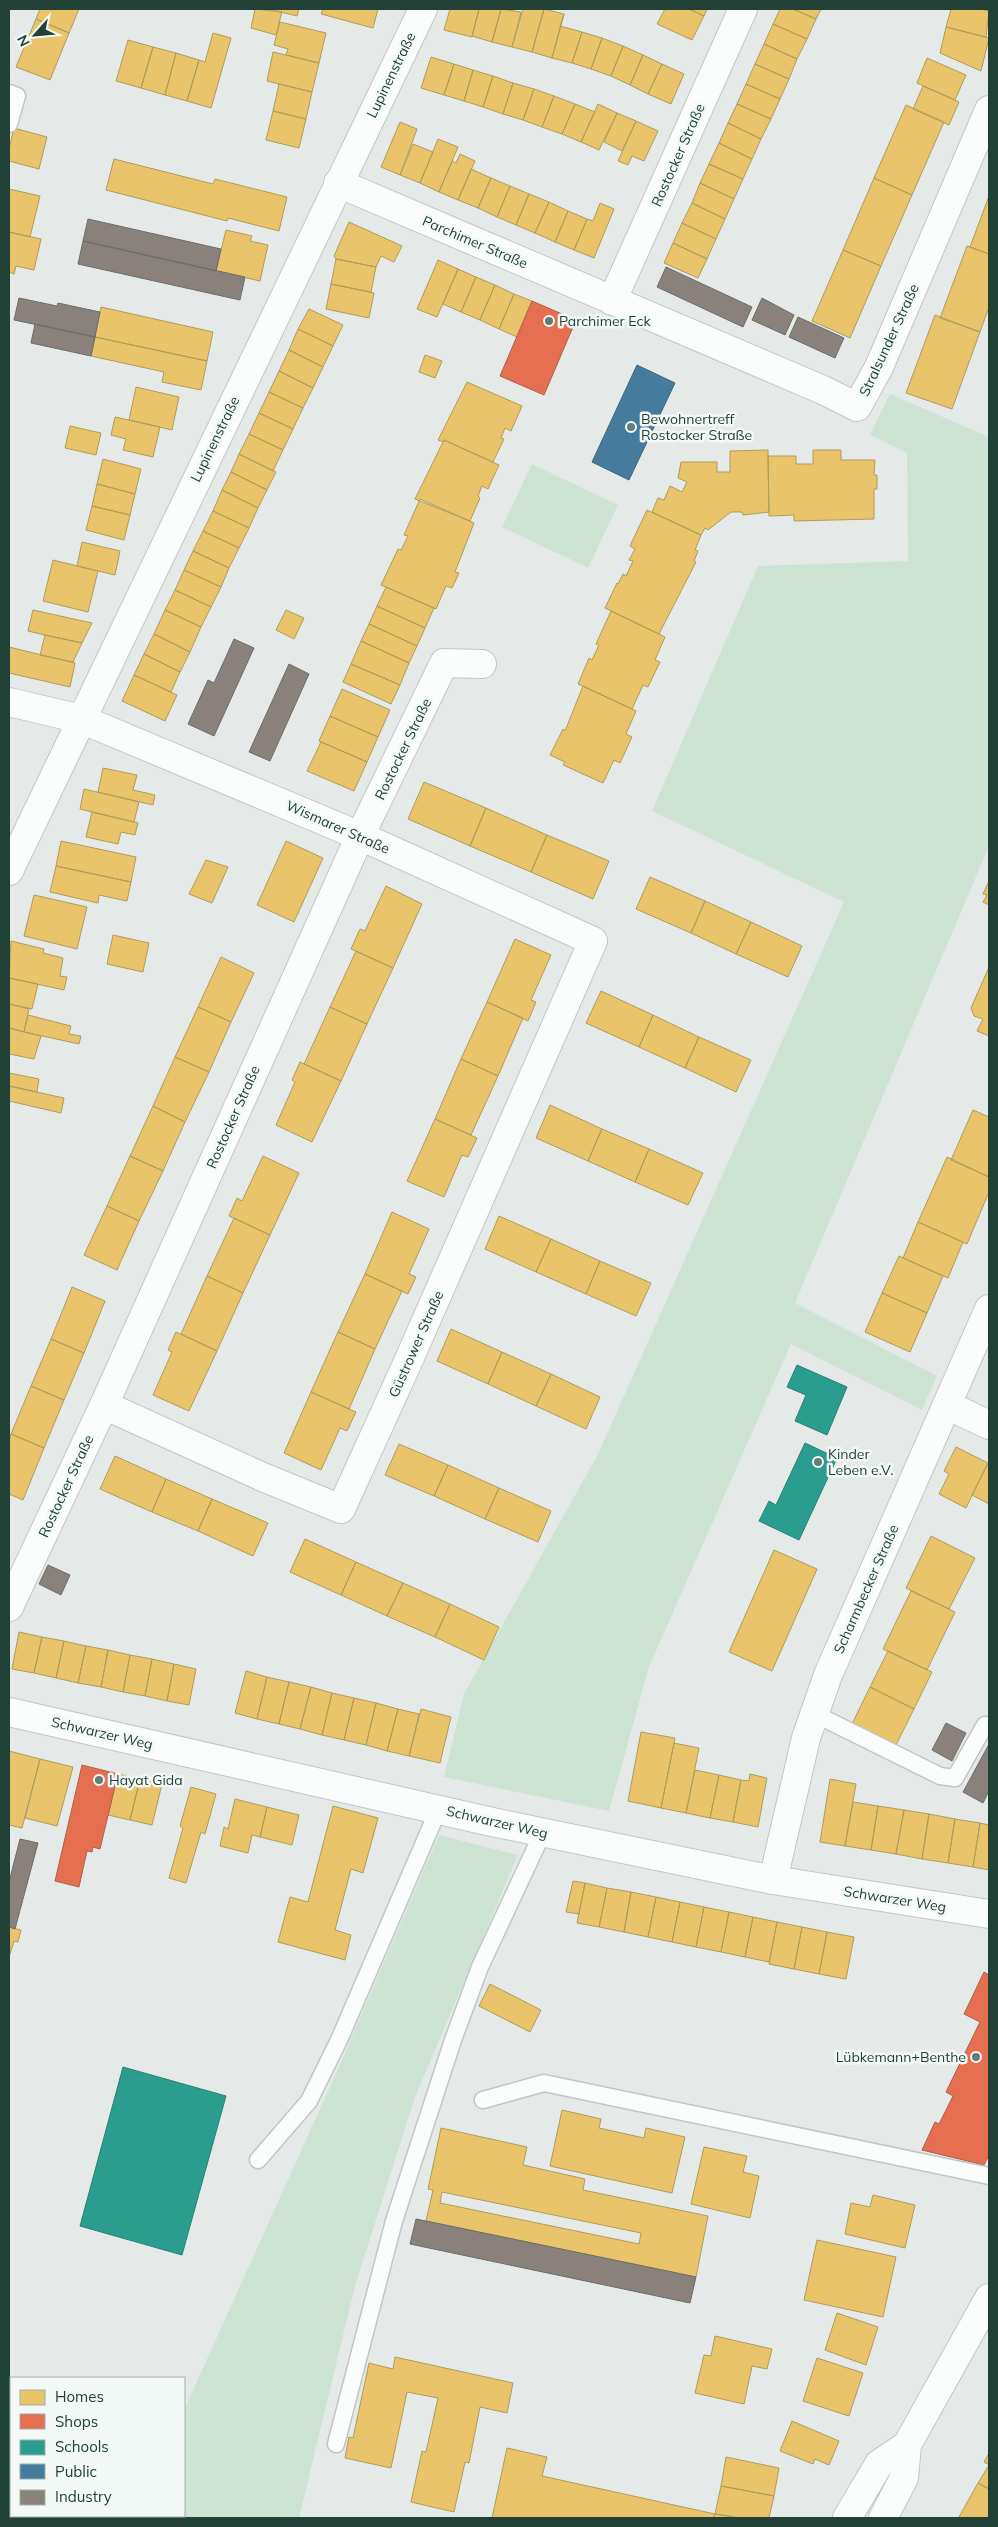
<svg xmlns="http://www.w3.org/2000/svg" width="998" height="2527" viewBox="0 0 998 2527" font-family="Mulish,sans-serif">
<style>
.green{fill:#cde4d4}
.homes{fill:#e9c46a;stroke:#ad9c5a;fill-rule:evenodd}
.shops{fill:#e76f51;stroke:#ac6149}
.schools{fill:#2a9d8f;stroke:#278174}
.public{fill:#457b9d;stroke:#3a697e}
.industry{fill:#8a817c;stroke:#6a6e67}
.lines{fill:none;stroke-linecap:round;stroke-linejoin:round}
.service-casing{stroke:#c2c7c5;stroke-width:19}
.minor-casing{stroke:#c2c7c5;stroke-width:30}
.secondary-casing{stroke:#c0c8c5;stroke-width:30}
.service{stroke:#fbfcfc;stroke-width:16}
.minor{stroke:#fbfcfc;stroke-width:28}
.secondary{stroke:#fbfcfc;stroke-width:28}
.poi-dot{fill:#667c74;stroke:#f3f9f6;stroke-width:2}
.labels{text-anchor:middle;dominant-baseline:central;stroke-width:5;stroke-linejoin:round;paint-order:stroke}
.street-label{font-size:14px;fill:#214036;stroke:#f3f9f6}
.poi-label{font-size:14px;fill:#214036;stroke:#f3f9f6;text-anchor:start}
</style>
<rect width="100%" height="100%" fill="#e5eae8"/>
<path class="green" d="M890,394L989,437V846L795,1303L937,1376L922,1410L791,1344L649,1667L609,1811L444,1777L464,1694L598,1454L844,902L652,811L758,566L908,561L907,453L870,435Z
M532,464L618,505L588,568L502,527Z
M439,1835L518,1855L415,2097L355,2286L299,2518H109L113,2516H184V2410L338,2069Z"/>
<path class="homes" d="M40,9H79L69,33L36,19Z
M255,9L282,12L276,35L251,28Z
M268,9H299L297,16Z
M323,9H378L373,28L321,14Z
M450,9H479L472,37L444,30Z
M479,9H501L492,42L472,36Z
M501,9L521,12L512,47L492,42Z
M523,9H544L532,52L512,47Z
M544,9L564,14L552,58L532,52Z
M665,9H689L704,16L692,40L657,24Z
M689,9H707L704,16Z
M780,9H793L816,19L807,39L773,24Z
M793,9H821L816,19Z
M951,9H979L989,11L986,37L946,27Z
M564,14L560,26L582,32L572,63L552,58Z
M36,19L69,33L50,80L16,67Z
M280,22L326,33L319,63L286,55L288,49L274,45Z
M773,24L807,39L797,59L764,44Z
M946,27L989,38L981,71L940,53Z
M582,32L602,38L591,69L572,63Z
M213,33L231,38L211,108L187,101L199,60L205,62Z
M602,38L623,46L611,76L591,69Z
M128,40L153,47L141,88L116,81Z
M764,44L797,59L789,79L755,64Z
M623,46L643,55L630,85L611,76Z
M153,47L176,53L165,95L141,88Z
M273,52L319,63L312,92L267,81Z
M176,53L199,60L187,101L165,95Z
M643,55L662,64L648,94L630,85Z
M431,57L454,64L444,95L421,88Z
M927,58L966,75L955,100L917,83Z
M454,64L473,70L464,101L444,95Z
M662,64L684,74L671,104L648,94Z
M755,64L789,79L780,99L746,84Z
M473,70L493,76L483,107L464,101Z
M493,76L513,83L503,114L483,107Z
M513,83L534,89L523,120L503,114Z
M279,84L312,92L306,119L273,111Z
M746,84L780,99L771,119L737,104Z
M923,86L959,102L949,125L913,109Z
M534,89L554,96L542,127L523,120Z
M554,96L575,104L562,134L542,127Z
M575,104L595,112L581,142L562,134Z
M598,104L617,113L599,150L581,142Z
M737,104L771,119L761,139L728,123Z
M906,105L944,122L912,195L874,178Z
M273,111L306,119L299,148L266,140Z
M617,113L636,121L622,151L604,142Z
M636,121L658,131L644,161L632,156L628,165L618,161Z
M400,122L417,129L400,175L381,167Z
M728,123L761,139L752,159L719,143Z
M14,128L47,137L39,169L9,161V149Z
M438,139L458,147L439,192L420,183Z
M719,143L752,159L743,179L709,164Z
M413,144L433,152L420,183L400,175Z
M460,154L475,161L458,200L439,192L452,161L456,163Z
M114,159L213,184L215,179L287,197L279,231L228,218L227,221L106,190Z
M709,164L743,179L734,199L700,183Z
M471,169L491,178L478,208L458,200Z
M491,178L510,186L497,217L478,208Z
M874,178L912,195L881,266L843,250Z
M700,183L734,199L725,219L692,203Z
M510,186L529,194L516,225L497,217Z
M9,189L40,196L30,237L9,232Z
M529,194L549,202L535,233L516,225Z
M989,196V254L970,247Z
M549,202L568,211L555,242L535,233Z
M600,203L614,209L594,258L574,250L587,219L593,221Z
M692,203L725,219L716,239L682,223Z
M568,211L587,219L574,250L555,242Z
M349,222L402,246L394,262L381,256L376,267L336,259L334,256Z
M682,223L716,239L707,259L673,243Z
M226,230L252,236L250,241L268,245L260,281L216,271Z
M9,232L41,239L34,270L16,266L14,274L9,272Z
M673,243L707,259L698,278L664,263Z
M967,246L989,254V307L980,332L940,318Z
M843,250L881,266L850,338L812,321Z
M336,259L376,267L371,292L331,284Z
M438,260L458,269L437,317L417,309Z
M458,269L476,277L461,312L443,304Z
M476,277L495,285L480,320L461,312Z
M331,284L374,293L369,318L326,309Z
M495,285L514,294L499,329L480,320Z
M514,294L532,301L517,337L499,329Z
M101,307L213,332L207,361L95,337Z
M309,309L343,325L333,346L298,329Z
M935,315L980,332L952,409L906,393Z
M298,329L333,346L323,367L289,350Z
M95,337L207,361L201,390L162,382L164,372L91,356Z
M289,350L323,367L313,388L279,371Z
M425,355L442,361L435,378L419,372Z
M279,371L313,388L303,408L269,392Z
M467,382L522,406L511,431L505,428L501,438L504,439L493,462L444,440L443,442L438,440Z
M136,387L179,397L172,430L129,420Z
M269,392L303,408L293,429L259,413Z
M259,413L293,429L283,450L249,434Z
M115,417L160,427L153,457L123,450L126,439L111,435Z
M70,426L101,433L96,455L65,448Z
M249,434L283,450L273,471L239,454Z
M444,440L499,465L488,489L482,486L478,496L480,498L470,521L415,499Z
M768,450L769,512L743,515L742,512H731L708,530L705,528L701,535L652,512L658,498L664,500L670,486L682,492L687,482L678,478L681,462H717V472H730V451Z
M813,450H841V460H875L874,475H877V489H874V519L794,521V515L769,516L768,456H796V464H813Z
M239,454L276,472L267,490L231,472Z
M103,459L141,469L135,494L97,484Z
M231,472L267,490L258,508L222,490Z
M97,484L135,494L130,515L92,506Z
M222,490L258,508L249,528L213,511Z
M420,499L474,523L455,572L459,573L452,588L446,586L436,609L381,585L398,549L401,550L408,536L404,535Z
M92,506L130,515L124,540L86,530Z
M647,510L701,535L695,550L698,551L694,561L696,562L659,634L605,608L617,583L618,584L623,574L626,576L633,561L629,560L635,549L630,546Z
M213,511L249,528L239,548L203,531Z
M203,531L239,548L229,568L193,551Z
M82,542L120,551L115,575L77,566Z
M193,551L229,568L221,587L184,570Z
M53,560L98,571L88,612L43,601Z
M184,570L221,587L211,607L175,590Z
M386,587L434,608L425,628L377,606Z
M175,590L211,607L201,627L165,610Z
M377,606L425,628L417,646L369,624Z
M33,610L92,623L82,643L45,635L28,631Z
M165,610L201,627L190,652L154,634Z
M286,610L304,618L294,639L276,630Z
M611,611L665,637L655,660L660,662L648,687L643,685L632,709L578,684L589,658L592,660L599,645L596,644Z
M369,624L417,646L409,663L361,641Z
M154,634L190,652L180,672L144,654Z
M45,635L82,643L73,662L40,655Z
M361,641L409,663L400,685L351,664Z
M9,647L75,663L70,687L9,673Z
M144,654L180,672L171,692L134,675Z
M351,664L400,685L391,704L343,682Z
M134,675L177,695L165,721L122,701Z
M583,686L636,711L626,734L632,737L620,763L614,760L603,783L563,765L565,762L550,755L563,729L565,731Z
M342,689L390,710L378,737L330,716Z
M330,716L378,737L367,762L319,741Z
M321,742L367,762L354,791L307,771Z
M103,768L137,775L133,790L155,795L153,805L98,792Z
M424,782L486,808L470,846L408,819Z
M84,789L139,802L134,822L80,809Z
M486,808L547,835L531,872L470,846Z
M92,812L138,823L135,835L121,832L118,844L86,837Z
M547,835L609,861L593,899L531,872Z
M61,841L136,857L131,882L56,866Z
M286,841L323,858L294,922L257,905Z
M206,860L228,867L212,903L189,894Z
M56,866L131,882L127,901L99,895L98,903L50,892Z
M650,877L705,901L691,933L636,909Z
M989,881V905L983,902L987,895L983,894Z
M386,886L422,904L393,968L351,949L360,929L365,931Z
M34,895L87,907L77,949L24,936Z
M705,901L751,922L736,954L691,933Z
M751,922L802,946L788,977L736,954Z
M113,935L149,943L143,972L107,964Z
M515,939L551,955L531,1000L536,1002L528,1021L487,1002Z
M11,941L44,949L43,953L63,958L60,976L67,977L64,990L9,978Z
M356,951L393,968L367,1024L330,1007Z
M221,957L254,973L231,1022L198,1007Z
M989,967V1036L977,1031L983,1019L974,1016L971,1008Z
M9,978L38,984L32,1009L9,1004Z
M601,991L653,1015L639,1047L586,1023Z
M487,1002L523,1018L498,1076L461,1059Z
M9,1004L29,1009L24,1032L9,1028Z
M198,1007L231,1022L209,1072L175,1057Z
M330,1007L367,1024L341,1081L304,1064Z
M28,1015L71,1026L69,1034L81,1036L79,1044L24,1032Z
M653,1015L699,1037L685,1068L639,1047Z
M9,1028L41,1036L34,1059L9,1054Z
M699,1037L751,1060L736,1092L685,1068Z
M175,1057L209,1072L185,1122L153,1106Z
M461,1059L498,1076L471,1135L435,1119Z
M300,1062L341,1081L312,1142L276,1125L295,1082L292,1080Z
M9,1073L39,1079L37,1092L9,1086Z
M9,1086L64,1098L61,1113L9,1101Z
M550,1105L602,1129L588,1161L536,1138Z
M153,1106L185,1122L163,1171L130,1156Z
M973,1110L989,1117V1177L951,1160Z
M435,1119L477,1138L468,1157L462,1155L444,1197L407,1181Z
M602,1129L649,1149L635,1182L588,1161Z
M649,1149L703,1173L688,1205L635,1182Z
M130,1156L163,1171L139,1221L107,1206Z
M263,1156L299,1173L270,1235L229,1216L237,1198L242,1201Z
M947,1157L989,1177V1192L967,1244L918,1222Z
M107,1206L139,1221L117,1270L84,1255Z
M392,1212L429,1229L409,1274L416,1277L408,1294L365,1274Z
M499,1216L551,1239L536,1272L485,1249Z
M234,1218L270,1235L243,1293L207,1276Z
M918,1222L963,1242L948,1278L903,1258Z
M551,1239L600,1261L586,1294L536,1272Z
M899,1256L943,1276L927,1313L882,1293Z
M600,1261L651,1283L636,1316L586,1294Z
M365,1274L402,1291L375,1349L338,1332Z
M207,1276L243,1293L217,1351L181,1334Z
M72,1287L105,1301L84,1353L51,1339Z
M882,1293L927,1313L910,1352L865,1332Z
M451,1329L502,1352L488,1384L437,1361Z
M176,1332L217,1351L189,1411L153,1395L172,1352L168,1350Z
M338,1332L375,1349L349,1409L311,1392Z
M51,1339L84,1353L64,1400L31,1386Z
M502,1352L551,1374L536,1406L488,1384Z
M551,1374L600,1397L586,1429L536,1406Z
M31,1386L64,1400L44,1448L11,1434Z
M311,1392L356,1412L347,1431L340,1428L321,1470L284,1453Z
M11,1434L44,1448L23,1500L9,1494V1441Z
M399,1444L448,1465L434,1496L385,1475Z
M956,1447L988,1463L966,1508L939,1494L949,1474L944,1471Z
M115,1456L166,1479L152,1512L100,1489Z
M988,1463H989V1504L972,1495Z
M448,1465L499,1488L485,1519L434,1496Z
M166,1479L212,1499L198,1531L152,1512Z
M499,1488L551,1511L538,1542L485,1519Z
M212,1499L268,1523L253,1556L198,1531Z
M931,1536L975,1558L949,1609L906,1588Z
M305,1539L356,1562L341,1595L290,1572Z
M774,1550L817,1569L772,1671L729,1652Z
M356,1562L403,1583L387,1616L341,1595Z
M403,1583L450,1604L435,1637L387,1616Z
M911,1591L955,1612L927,1670L883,1649Z
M450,1604L499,1627L484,1660L435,1637Z
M19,1632L42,1637L34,1673L12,1669Z
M42,1637L64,1641L56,1678L34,1673Z
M64,1641L86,1646L78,1683L56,1678Z
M86,1646L108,1650L101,1687L78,1683Z
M108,1650L130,1655L123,1692L101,1687Z
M888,1651L932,1672L914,1709L870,1687Z
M130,1655L152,1659L145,1696L123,1692Z
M152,1659L174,1664L167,1701L145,1696Z
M174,1664L196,1669L189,1705L167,1701Z
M246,1671L267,1677L257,1719L235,1713Z
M267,1677L289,1682L279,1724L257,1719Z
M289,1682L311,1687L300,1729L279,1724Z
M311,1687L332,1693L322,1735L300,1729Z
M870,1687L914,1709L896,1745L852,1724Z
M332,1693L354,1698L344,1740L322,1735Z
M354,1698L376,1703L366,1745L344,1740Z
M376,1703L398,1709L387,1751L366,1745Z
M398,1709L419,1714L409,1756L387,1751Z
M421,1709L451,1717L440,1763L409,1756Z
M641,1732L675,1738L661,1808L628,1801Z
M674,1743L699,1748L686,1813L661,1808Z
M9,1751L40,1759L22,1828L9,1825Z
M40,1759L73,1767L57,1826L25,1818Z
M695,1770L719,1775L710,1818L686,1813Z
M118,1774L140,1779L130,1820L108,1815Z
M750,1774L767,1778L758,1827L733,1822L741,1780L749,1781Z
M719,1775L741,1780L733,1822L710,1818Z
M140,1779L162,1784L152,1825L130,1820Z
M830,1779L856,1784L845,1846L820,1842Z
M191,1787L216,1794L205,1834L201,1832L186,1883L169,1878L183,1828L180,1826Z
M235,1799L267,1807L260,1837L252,1835L248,1853L220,1846L224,1827L228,1829Z
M853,1802L878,1806L871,1850L845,1846Z
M333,1806L378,1818L363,1873L351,1869L335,1930L351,1935L345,1960L278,1942L290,1897L308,1902Z
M878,1806L904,1810L896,1854L871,1850Z
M267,1807L299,1815L292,1845L260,1837Z
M904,1810L929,1814L922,1859L896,1854Z
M929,1814L955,1819L948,1863L922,1859Z
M955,1819L980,1823L973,1867L948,1863Z
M980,1823L989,1825V1870L973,1867Z
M573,1881L585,1883L579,1914L566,1912Z
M585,1883L607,1888L599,1927L577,1923Z
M607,1888L631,1892L624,1932L599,1927Z
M631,1892L656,1897L648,1937L624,1932Z
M656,1897L680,1902L672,1942L648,1937Z
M680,1902L704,1907L696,1947L672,1942Z
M704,1907L729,1912L721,1952L696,1947Z
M729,1912L753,1917L745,1957L721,1952Z
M753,1917L777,1922L769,1962L745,1957Z
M777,1922L802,1927L794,1969L769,1964Z
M9,1927L21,1930L18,1942L14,1941L10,1954Z
M802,1927L827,1932L819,1974L794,1969Z
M827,1932L854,1937L846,1979L819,1974Z
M490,1984L541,2010L530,2032L479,2006Z
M562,2110L601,2119L599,2128L644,2138L646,2128L685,2137L672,2193L550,2166Z
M441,2128L527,2147L523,2165L585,2179L583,2190L708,2216L696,2277L426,2221L433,2190L428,2189ZM442,2192L641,2233L639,2244L440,2203Z
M704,2147L747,2156L743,2172L759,2176L750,2218L691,2204Z
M873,2195L915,2205L905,2248L845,2234L851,2203L870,2207Z
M817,2240L896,2257L883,2317L804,2300Z
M837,2313L878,2327L866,2365L825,2350Z
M715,2336L772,2349L767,2369L752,2366L744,2404L695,2393L704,2355L711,2356Z
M395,2357L513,2383L507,2413L480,2407L469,2463L465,2462L454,2512L411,2502L422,2451L426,2452L438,2398L407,2392L391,2468L345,2458L349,2437L353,2438L369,2363L393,2369Z
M817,2358L863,2373L849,2416L803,2401Z
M792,2421L839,2441L829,2465L815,2459L813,2464L780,2451Z
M507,2448L547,2457L542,2476L715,2514L713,2518H492Z
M989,2453V2489L978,2483L989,2465L984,2462Z
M726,2457L779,2468L774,2496L721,2486Z
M978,2483L989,2489V2518H962L959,2517Z
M721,2486L774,2496L769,2518H739L715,2514Z
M715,2514L723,2515L739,2518H713Z"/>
<path class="shops" d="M532,301L576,320L544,395L500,376Z
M82,1765L118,1774L100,1849L93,1847L92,1852L87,1851L79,1887L55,1881Z
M984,1972L989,1975V2155L984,2165L922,2150L935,2122L939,2124L953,2096L946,2092L980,2022L964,2014Z"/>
<path class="schools" d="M797,1365L847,1387L827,1435L795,1421L806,1395L787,1387Z
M805,1443L837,1458L799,1540L759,1521L769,1501L776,1505Z
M123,2067L226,2096L182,2255L80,2226Z"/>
<path class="public" d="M637,365L675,383L629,480L592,462Z"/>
<path class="industry" d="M88,219L221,249L216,271L83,241Z
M83,241L245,277L240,300L78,264Z
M666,267L752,307L743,327L657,287Z
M19,298L57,306L58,303L100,312L95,337L14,320Z
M762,298L794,315L785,335L752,320Z
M798,317L844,338L835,358L789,337Z
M35,324L95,337L91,356L31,343Z
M234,639L254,648L214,736L188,724L208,680L214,683Z
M289,664L309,674L270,761L249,752Z
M48,1565L70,1575L61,1595L39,1584Z
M946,1723L966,1733L952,1761L932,1750Z
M989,1744V1791L983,1803L963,1792Z
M20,1839L38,1843L15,1929L9,1927V1882Z
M416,2219L696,2277L690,2303L410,2244Z"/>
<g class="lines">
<defs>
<path id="service" d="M9,93L17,96L9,124
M815,1714L940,1776L955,1778L985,1725
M483,2100L544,2083L989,2176
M258,2160L309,2101L339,2040L439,1808
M336,2444L394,2221L453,2040L480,1967L543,1832"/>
<path id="minor" d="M338,183L823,390L857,407L879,367L989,110
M612,301L743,9
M9,702L81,719L360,836L593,941L407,1364L341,1509L265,1478L104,1405
M9,871L423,9
M947,1405L989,1425
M9,1607L104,1405L360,836L444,663L482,664
M9,1712L492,1822L773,1880L989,1914
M773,1880L806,1738L828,1675L989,1309"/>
<path id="secondary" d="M847,2518L879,2464L907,2445
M883,2518L904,2478L907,2445L989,2298"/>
</defs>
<use href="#service" class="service-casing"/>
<use href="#minor" class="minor-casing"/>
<use href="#secondary" class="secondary-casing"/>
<use href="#service" class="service"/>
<use href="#minor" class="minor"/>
<use href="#secondary" class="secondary"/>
</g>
<g class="poi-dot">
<circle cx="549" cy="321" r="5"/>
<circle cx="631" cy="427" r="5"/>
<circle cx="818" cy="1462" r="5"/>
<circle cx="99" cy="1780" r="5"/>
<circle cx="976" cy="2057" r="5"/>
</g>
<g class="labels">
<g class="street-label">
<text transform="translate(391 75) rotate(-64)">Lupinenstraße</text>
<text transform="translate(678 155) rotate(-66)">Rostocker Straße</text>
<text transform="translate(475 242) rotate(23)">Parchimer Straße</text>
<text transform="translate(889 340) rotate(-65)">Stralsunder Straße</text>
<text transform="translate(215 439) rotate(-64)">Lupinenstraße</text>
<text transform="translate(403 749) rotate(-64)">Rostocker Straße</text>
<text transform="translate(338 827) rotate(24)">Wismarer Straße</text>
<text transform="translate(233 1117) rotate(-66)">Rostocker Straße</text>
<text transform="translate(416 1344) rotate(-66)">Güstrower Straße</text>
<text transform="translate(66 1486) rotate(-65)">Rostocker Straße</text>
<text transform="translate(866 1589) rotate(-66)">Scharmbecker Straße</text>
<text transform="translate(102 1733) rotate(13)">Schwarzer Weg</text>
<text transform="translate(497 1822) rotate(13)">Schwarzer Weg</text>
<text transform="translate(895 1899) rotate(9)">Schwarzer Weg</text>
</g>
<g class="poi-label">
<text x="559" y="321">Parchimer Eck</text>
<text x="641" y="419">Bewohnertreff<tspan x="641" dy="16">Rostocker Straße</tspan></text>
<text x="828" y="1454">Kinder<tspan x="828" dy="16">Leben e.V.</tspan></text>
<text x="109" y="1780">Hayat Gida</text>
<text x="966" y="2057" text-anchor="end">Lübkemann+Benthe</text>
</g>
</g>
<rect width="998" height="2527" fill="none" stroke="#214036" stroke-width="20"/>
<rect x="10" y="2377" width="175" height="140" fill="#f3f9f6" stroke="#9fafa9"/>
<rect x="20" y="2390" width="25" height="15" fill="#e9c46a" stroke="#9fafa9"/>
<text x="55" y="2402" font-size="15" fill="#214036">Homes</text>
<rect x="20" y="2414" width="25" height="15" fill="#e76f51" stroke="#9fafa9"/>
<text x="55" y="2427" font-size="15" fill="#214036">Shops</text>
<rect x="20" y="2440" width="25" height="15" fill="#2a9d8f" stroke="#9fafa9"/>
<text x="55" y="2452" font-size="15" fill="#214036">Schools</text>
<rect x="20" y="2464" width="25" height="15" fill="#457b9d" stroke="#9fafa9"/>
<text x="55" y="2477" font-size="15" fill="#214036">Public</text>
<rect x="20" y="2490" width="25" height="15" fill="#8a817c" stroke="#9fafa9"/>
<text x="55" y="2502" font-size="15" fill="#214036">Industry</text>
<g transform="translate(35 35) rotate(243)" stroke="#f3f9f6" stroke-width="4" paint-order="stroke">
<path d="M0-4L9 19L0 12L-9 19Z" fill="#214036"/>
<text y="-8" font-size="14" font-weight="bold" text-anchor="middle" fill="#214036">N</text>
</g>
</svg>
